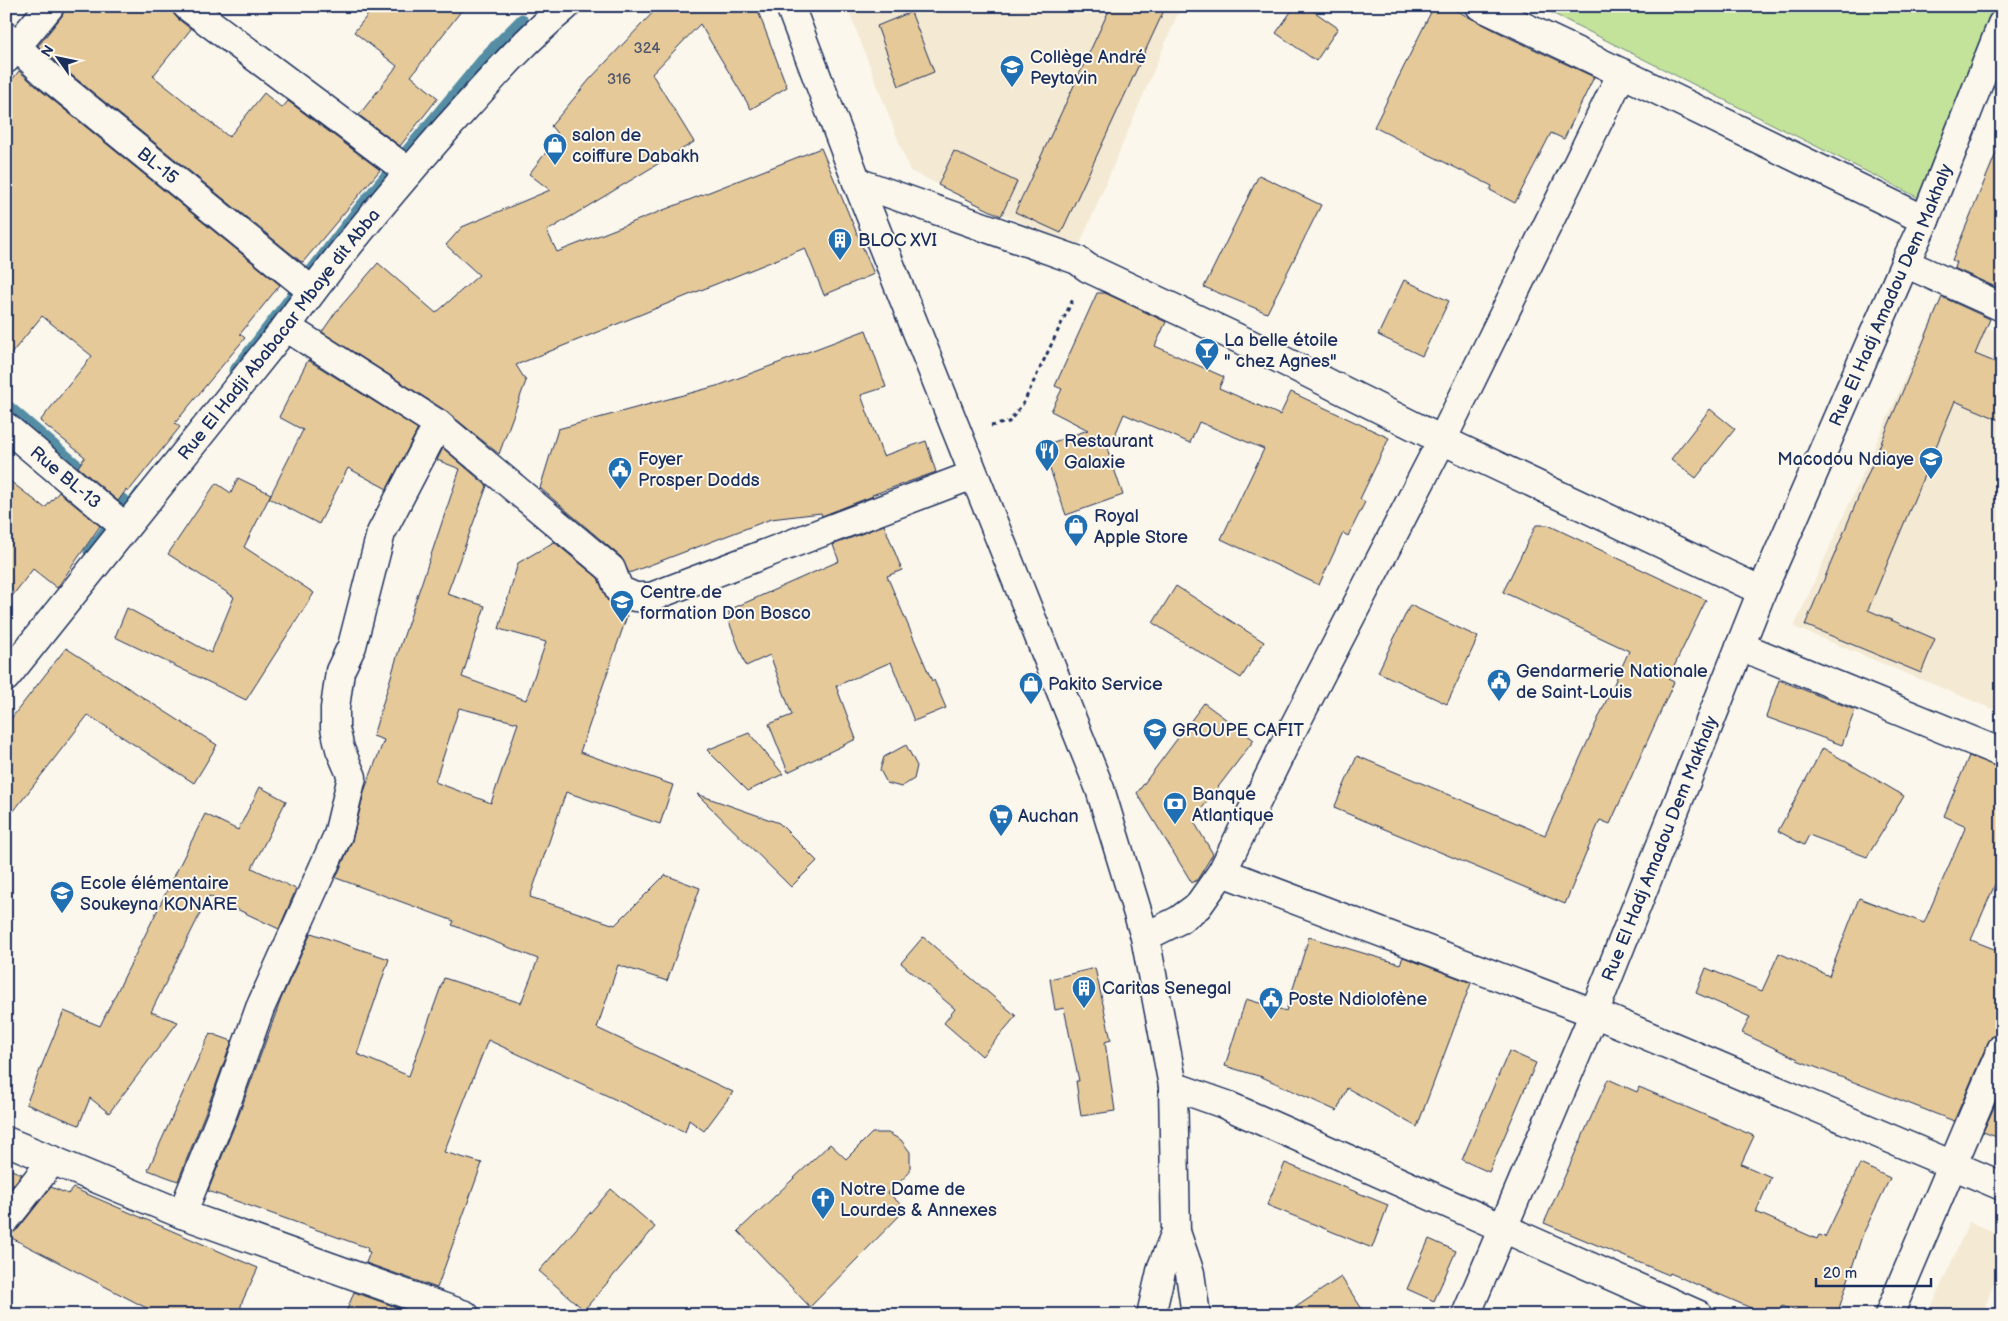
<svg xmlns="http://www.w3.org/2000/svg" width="2008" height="1321" viewBox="0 0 2008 1321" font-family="'Balsamiq Sans',sans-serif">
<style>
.built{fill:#f4e9d3}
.green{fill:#c3e39b;stroke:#6f897c}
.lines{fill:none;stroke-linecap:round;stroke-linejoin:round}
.stream{stroke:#548da5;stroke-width:11}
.building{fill:#e5c999;stroke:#1b2f5e;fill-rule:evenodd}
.minor-casing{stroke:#1b2f5e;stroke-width:31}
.path{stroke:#1b2f5e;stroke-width:3;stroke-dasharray:4 4;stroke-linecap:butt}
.minor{stroke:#fbf7ec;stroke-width:28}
.labels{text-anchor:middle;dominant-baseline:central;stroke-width:4;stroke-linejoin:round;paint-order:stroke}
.number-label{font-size:15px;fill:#4e566d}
.poi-label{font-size:18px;fill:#1b2f5e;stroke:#fbf7ec;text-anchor:start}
.street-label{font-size:18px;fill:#1b2f5e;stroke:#fbf7ec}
</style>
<rect width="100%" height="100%" fill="#fbf7ec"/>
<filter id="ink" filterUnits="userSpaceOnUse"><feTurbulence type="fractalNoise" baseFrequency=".02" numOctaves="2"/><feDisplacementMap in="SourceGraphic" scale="10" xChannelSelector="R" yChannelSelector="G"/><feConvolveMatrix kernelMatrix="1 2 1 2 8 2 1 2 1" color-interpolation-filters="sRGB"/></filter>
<g filter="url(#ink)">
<path class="built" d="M847,6H1181L1078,249L910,171Z
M1938,305L2002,334V713L1794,627Z
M1969,1222L2002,1235V1261L1982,1315H1928Z"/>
<path class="green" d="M1538,6H2002V9L1925,201Z"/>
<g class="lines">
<path class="stream" d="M234,371L359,208L488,53L522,19
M6,404L90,476
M109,490L127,502H133L140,492
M89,552L115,517"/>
</g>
<path class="building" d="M65,6H167L178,19L191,29L153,76L229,137L264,93L282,108L288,101L380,170L303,262L300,261L58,64L38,46L62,16Z
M375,6H465L411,76L438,98L400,146L359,115L397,66L354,32Z
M659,6H756L787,87L751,109L700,24L652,74L694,142L547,231L557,252L821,148L874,274L824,295L805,248L516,365L526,381L499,454L446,411L322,332L335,313L378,263L436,313L479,275L446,245L462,227L550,190L529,174L559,136L551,126L590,79Z
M1111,6H1166L1061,233L1015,212Z
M1295,6H1306L1338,28L1316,61L1276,33Z
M1434,6H1447L1510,38L1594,77L1564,139L1551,133L1515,203L1490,190L1492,186L1374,127Z
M911,12L934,72L899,86L877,26Z
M19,71L38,88L280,285L240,334L245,338L175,423L180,427L128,492L126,490L118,501L78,467L85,457L40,421L92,356L42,316L6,360V87Z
M2001,141H2002V290L1954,268L1956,262L1952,260Z
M954,151L1017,182L1001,216L938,185Z
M1259,175L1321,205L1267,313L1204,287Z
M1404,280L1449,301L1422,356L1378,335Z
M1097,293H1105L1166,322L1155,346L1224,377L1219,388L1280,415L1291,392L1389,438L1360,499L1365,502L1348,536L1343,533L1319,585L1221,539L1264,449L1199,422L1190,443L1124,414L1108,451L1123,495L1066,515L1042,446L1088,430L1051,411L1062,389L1055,386Z
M1942,297L1990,319L1975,354L2002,365V421L1955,401L1868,610L1935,639L1921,673L1805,625Z
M866,330L886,387L861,395L883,456L926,441L936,472L872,495L873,496L822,516L821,513L771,519L629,573L621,557L540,488L558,429L720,385Z
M308,360L418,429L387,489L348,468L319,524L269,498L303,430L279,417Z
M1710,409L1735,429L1696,478L1671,459Z
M443,448L487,486L447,594L485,606L462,677L526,700L546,642L499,629L518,563L554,542L598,578L607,600L621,608L627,616L580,752L673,785L660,824L566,792L530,897L615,925L665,875L700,888L667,981L618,965L597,1028L733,1092L704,1131L689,1120L685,1132L488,1040L444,1152L482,1163L437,1288L366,1263L370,1252L367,1251L368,1248L208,1191L238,1117L281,999L311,933L389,959L357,1054L409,1076L444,978L521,1003L538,959L452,925L454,921L336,878L352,841L365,789L384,740L373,736L399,650L460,469L437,460ZM459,708L518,723L491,803L435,782Z
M6,478L45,508L59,492L100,526L57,588L33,569L6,604Z
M238,478L271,494L244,547L314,593L246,700L115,637L127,608L211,653L234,597L168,554L216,483L231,493Z
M884,525L902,570L887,576L932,681L934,680L946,708L914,721L891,662L836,686L856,739L788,772L769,724L792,715L770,655L746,666L729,622V610L839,561L833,545Z
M1536,525H1548L1706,600L1668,679L1674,682L1610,824L1600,820L1565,904L1334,808L1357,756L1545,835L1629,651L1503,592Z
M1176,586L1264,642L1241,678L1153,623Z
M1410,605L1478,637L1447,704L1378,672Z
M66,648L217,745L194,783L88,715L6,821V725Z
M1779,680L1855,710L1842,745L1766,717Z
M1204,703L1254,740L1193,820L1213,854L1197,880L1192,883L1137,793Z
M749,733L783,774L748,791L707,750Z
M906,745L917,766L914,779L901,787L887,783L880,770L884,757Z
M1823,748L1904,796L1867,857L1809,835L1804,845L1778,831Z
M1969,756L2002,768V868L1971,940L2002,952V1033L1993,1035L1988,1042L1954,1121L1797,1060L1798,1059L1742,1033L1750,1017L1696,993L1706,968L1762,991L1779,953L1829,976L1859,898L1924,923L1966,826L1944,816Z
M260,787L286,801L252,868L296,889L279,929L209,896L151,1012L178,1022L109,1113L90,1098L79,1125L26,1104L64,1011L100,1026L205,814L238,830Z
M697,794L779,823L817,861L791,887Z
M923,937L1016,1016L982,1056L944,1023L955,1009L901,963Z
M1309,937L1400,964L1403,957L1471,983L1417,1127L1347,1088L1337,1111L1262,1077L1225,1066L1246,999L1286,1011Z
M1095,968L1111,1040L1105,1042L1115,1111L1081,1116L1076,1081H1079L1064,1008L1055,1010L1050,979Z
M210,1033L232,1041L208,1106L178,1181L148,1170Z
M1509,1051L1536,1063L1489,1172L1462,1160Z
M1608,1079L1637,1092L1639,1087L1754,1136L1741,1164L1771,1177L1756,1212L1817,1239L1819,1235L1825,1237L1860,1164L1890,1178L1862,1236L1837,1315H1807L1782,1306L1778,1315H1767L1670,1273L1669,1275L1544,1223Z
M2002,1089V1139L1983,1132Z
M872,1133H888L901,1140L910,1152V1172L888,1193L906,1209L810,1307L738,1231L830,1144L846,1159Z
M1285,1163L1388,1205L1372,1248L1267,1205Z
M6,1168L22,1174L6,1194Z
M51,1187L68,1194L73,1188L258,1268L242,1302L239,1315H160L6,1235L18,1229Z
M611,1189L655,1227L584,1310L539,1271Z
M1429,1239L1456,1251L1434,1301L1407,1289Z
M1341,1277L1366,1315H1284Z
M354,1292L418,1315H345Z"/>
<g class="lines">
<defs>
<g id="minor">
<path d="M187,6L409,172"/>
<path d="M790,6L857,182L1100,789L1145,937L1173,1086L1176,1232L1190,1273L1196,1315"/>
<path d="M1480,6L1622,73L1925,220"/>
<path id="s1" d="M6,37L48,76L312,291"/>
<path d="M6,59L50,6"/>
<path d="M857,182L1077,260L1088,268L1250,344L1442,440L1762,591"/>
<path d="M1905,263L2002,307"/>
<path d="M286,327L438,424L611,569L619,590L635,597H651L973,475"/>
<path id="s2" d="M6,427L125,527"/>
<path d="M1740,646L2002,753"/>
<path id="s3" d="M6,677L286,327C336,257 392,191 449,126C487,84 523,42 566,6"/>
<path d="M1222,872L1594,1013L2002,1186"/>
<path d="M1145,937L1179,920L1198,906L1222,872L1287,740L1442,440L1622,73"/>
<path d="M1173,1086L1224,1104L1699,1315"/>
<path d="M6,1141L182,1214L465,1315"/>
<path d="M182,1214L223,1112L260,1008L338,835L352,777L340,749L335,728V708L340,671L352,646L381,533L438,424"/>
<path d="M6,1219L53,1160"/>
<path d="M1151,1315L1162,1267L1176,1232"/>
<path id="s4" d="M1466,1315L1594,1013L1762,591L1905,263L1925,220L2002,24"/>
<path d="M1889,1315L2002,1048"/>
</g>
</defs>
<use href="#minor" class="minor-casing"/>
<path class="path" d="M991,426L1009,422L1024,402L1074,297"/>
<use href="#minor" class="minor"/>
</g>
</g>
<defs>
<symbol id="school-pin" viewBox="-11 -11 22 30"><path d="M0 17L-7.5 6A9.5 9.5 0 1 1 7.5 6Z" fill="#1f6fb2" stroke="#fbf7ec"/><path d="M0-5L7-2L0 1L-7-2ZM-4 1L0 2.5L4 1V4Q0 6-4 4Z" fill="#fff"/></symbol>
<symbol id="shop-pin" viewBox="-11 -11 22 30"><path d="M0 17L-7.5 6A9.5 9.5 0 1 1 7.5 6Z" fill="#1f6fb2" stroke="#fbf7ec"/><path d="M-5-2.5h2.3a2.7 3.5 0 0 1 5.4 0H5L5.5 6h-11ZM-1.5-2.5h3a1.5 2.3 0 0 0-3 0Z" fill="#fff"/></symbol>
<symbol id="building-pin" viewBox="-11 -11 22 30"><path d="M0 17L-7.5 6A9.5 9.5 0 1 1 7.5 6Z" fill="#1f6fb2" stroke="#fbf7ec"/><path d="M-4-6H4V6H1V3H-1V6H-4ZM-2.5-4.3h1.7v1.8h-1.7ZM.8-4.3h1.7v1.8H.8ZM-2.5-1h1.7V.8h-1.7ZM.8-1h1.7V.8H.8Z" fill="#fff"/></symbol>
<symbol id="bar-pin" viewBox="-11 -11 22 30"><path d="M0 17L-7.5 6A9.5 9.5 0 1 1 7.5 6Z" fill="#1f6fb2" stroke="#fbf7ec"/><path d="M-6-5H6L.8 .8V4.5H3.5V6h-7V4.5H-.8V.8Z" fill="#fff"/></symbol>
<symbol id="restaurant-pin" viewBox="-11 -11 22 30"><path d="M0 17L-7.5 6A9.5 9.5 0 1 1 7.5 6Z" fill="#1f6fb2" stroke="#fbf7ec"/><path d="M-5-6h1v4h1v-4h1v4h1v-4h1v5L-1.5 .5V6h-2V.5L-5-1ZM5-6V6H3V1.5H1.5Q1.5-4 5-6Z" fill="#fff"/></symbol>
<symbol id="civic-pin" viewBox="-11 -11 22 30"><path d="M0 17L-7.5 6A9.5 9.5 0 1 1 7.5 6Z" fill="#1f6fb2" stroke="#fbf7ec"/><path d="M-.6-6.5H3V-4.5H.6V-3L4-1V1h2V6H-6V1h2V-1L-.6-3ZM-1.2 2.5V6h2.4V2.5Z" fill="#fff"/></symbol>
<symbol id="university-pin" viewBox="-11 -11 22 30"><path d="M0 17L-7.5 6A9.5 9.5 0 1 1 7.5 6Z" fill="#1f6fb2" stroke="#fbf7ec"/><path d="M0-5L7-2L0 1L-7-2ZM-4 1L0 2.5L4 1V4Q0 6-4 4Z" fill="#fff"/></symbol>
<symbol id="bank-pin" viewBox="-11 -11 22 30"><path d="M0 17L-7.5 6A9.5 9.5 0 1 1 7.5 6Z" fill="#1f6fb2" stroke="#fbf7ec"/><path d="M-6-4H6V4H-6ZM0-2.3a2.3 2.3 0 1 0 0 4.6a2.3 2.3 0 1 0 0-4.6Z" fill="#fff"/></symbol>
<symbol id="supermarket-pin" viewBox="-11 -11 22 30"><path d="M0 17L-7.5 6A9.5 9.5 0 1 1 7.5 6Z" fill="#1f6fb2" stroke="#fbf7ec"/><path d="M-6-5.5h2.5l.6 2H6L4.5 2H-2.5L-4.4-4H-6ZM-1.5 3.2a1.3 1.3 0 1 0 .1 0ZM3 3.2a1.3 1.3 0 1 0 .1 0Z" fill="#fff"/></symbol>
<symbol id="church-pin" viewBox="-11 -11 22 30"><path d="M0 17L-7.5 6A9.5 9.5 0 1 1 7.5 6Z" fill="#1f6fb2" stroke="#fbf7ec"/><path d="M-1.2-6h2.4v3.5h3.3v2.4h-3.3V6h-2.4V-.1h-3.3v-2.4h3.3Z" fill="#fff"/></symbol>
</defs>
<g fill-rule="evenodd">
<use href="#school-pin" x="998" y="53" width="28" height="38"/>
<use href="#shop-pin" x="541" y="131" width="28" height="38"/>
<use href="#building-pin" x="826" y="226" width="28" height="38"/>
<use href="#bar-pin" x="1193" y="336" width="28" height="38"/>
<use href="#restaurant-pin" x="1033" y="437" width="28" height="38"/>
<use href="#school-pin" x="1917" y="445" width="28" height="38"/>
<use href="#civic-pin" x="606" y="455" width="28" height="38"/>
<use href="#shop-pin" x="1062" y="512" width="28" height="38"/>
<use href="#university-pin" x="608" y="588" width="28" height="38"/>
<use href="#civic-pin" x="1485" y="667" width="28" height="38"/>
<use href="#shop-pin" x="1017" y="670" width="28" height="38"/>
<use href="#university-pin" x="1141" y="716" width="28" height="38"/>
<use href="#bank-pin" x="1161" y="790" width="28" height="38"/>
<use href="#supermarket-pin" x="987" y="802" width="28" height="38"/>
<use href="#school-pin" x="48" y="879" width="28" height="38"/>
<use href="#building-pin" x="1070" y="974" width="28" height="38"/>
<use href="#civic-pin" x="1257" y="985" width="28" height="38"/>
<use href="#church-pin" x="809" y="1185" width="28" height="38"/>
</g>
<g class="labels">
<g class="number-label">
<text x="647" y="48">324</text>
<text x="619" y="79">316</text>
</g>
<g class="poi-label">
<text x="1030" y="57">Collège André<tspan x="1030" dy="21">Peytavin</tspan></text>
<text x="572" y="135">salon de<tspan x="572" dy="21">coiffure Dabakh</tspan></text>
<text x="858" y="240">BLOC XVI</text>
<text x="1224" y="340">La belle étoile<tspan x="1224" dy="21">" chez Agnes"</tspan></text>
<text x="1064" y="441">Restaurant<tspan x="1064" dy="21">Galaxie</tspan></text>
<text x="638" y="459">Foyer<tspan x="638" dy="21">Prosper Dodds</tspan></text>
<text x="1914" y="459" text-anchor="end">Macodou Ndiaye</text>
<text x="1094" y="516">Royal<tspan x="1094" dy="21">Apple Store</tspan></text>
<text x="640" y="592">Centre de<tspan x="640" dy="21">formation Don Bosco</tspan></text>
<text x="1516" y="671">Gendarmerie Nationale<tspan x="1516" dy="21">de Saint-Louis</tspan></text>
<text x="1048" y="684">Pakito Service</text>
<text x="1172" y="730">GROUPE CAFIT</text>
<text x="1192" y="794">Banque<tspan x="1192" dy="21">Atlantique</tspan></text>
<text x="1018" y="816">Auchan</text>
<text x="80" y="883">Ecole élémentaire<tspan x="80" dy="21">Soukeyna KONARE</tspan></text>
<text x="1102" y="988">Caritas Senegal</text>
<text x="1288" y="999">Poste Ndiolofène</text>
<text x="840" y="1189">Notre Dame de<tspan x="840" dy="21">Lourdes &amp; Annexes</tspan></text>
</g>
<g class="street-label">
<text stroke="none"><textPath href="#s1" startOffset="199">BL-15</textPath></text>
<text stroke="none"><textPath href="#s4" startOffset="1105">Rue El Hadj Amadou Dem Makhaly</textPath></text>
<text stroke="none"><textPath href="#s3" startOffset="438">Rue El Hadji Ababacar Mbaye dit Abba</textPath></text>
<text stroke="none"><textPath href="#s2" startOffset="78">Rue BL-13</textPath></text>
<text stroke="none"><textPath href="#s4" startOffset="505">Rue El Hadj Amadou Dem Makhaly</textPath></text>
</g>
</g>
<rect width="2008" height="1321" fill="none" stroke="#fbf7ec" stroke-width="25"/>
<rect x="12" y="12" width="1983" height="1296" fill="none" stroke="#1b2f5e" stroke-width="2" filter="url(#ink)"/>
<g transform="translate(58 58) rotate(303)" stroke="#fbf7ec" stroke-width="4" paint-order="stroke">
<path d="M0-4L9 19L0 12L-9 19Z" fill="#1b2f5e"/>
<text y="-8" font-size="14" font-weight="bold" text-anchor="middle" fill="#1b2f5e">N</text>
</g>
<path d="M1816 1278v8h115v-8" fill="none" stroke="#1b2f5e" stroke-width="2.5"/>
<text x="1823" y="1278" font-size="15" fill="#1b2f5e" stroke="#fbf7ec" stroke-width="4" paint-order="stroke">20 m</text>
</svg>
